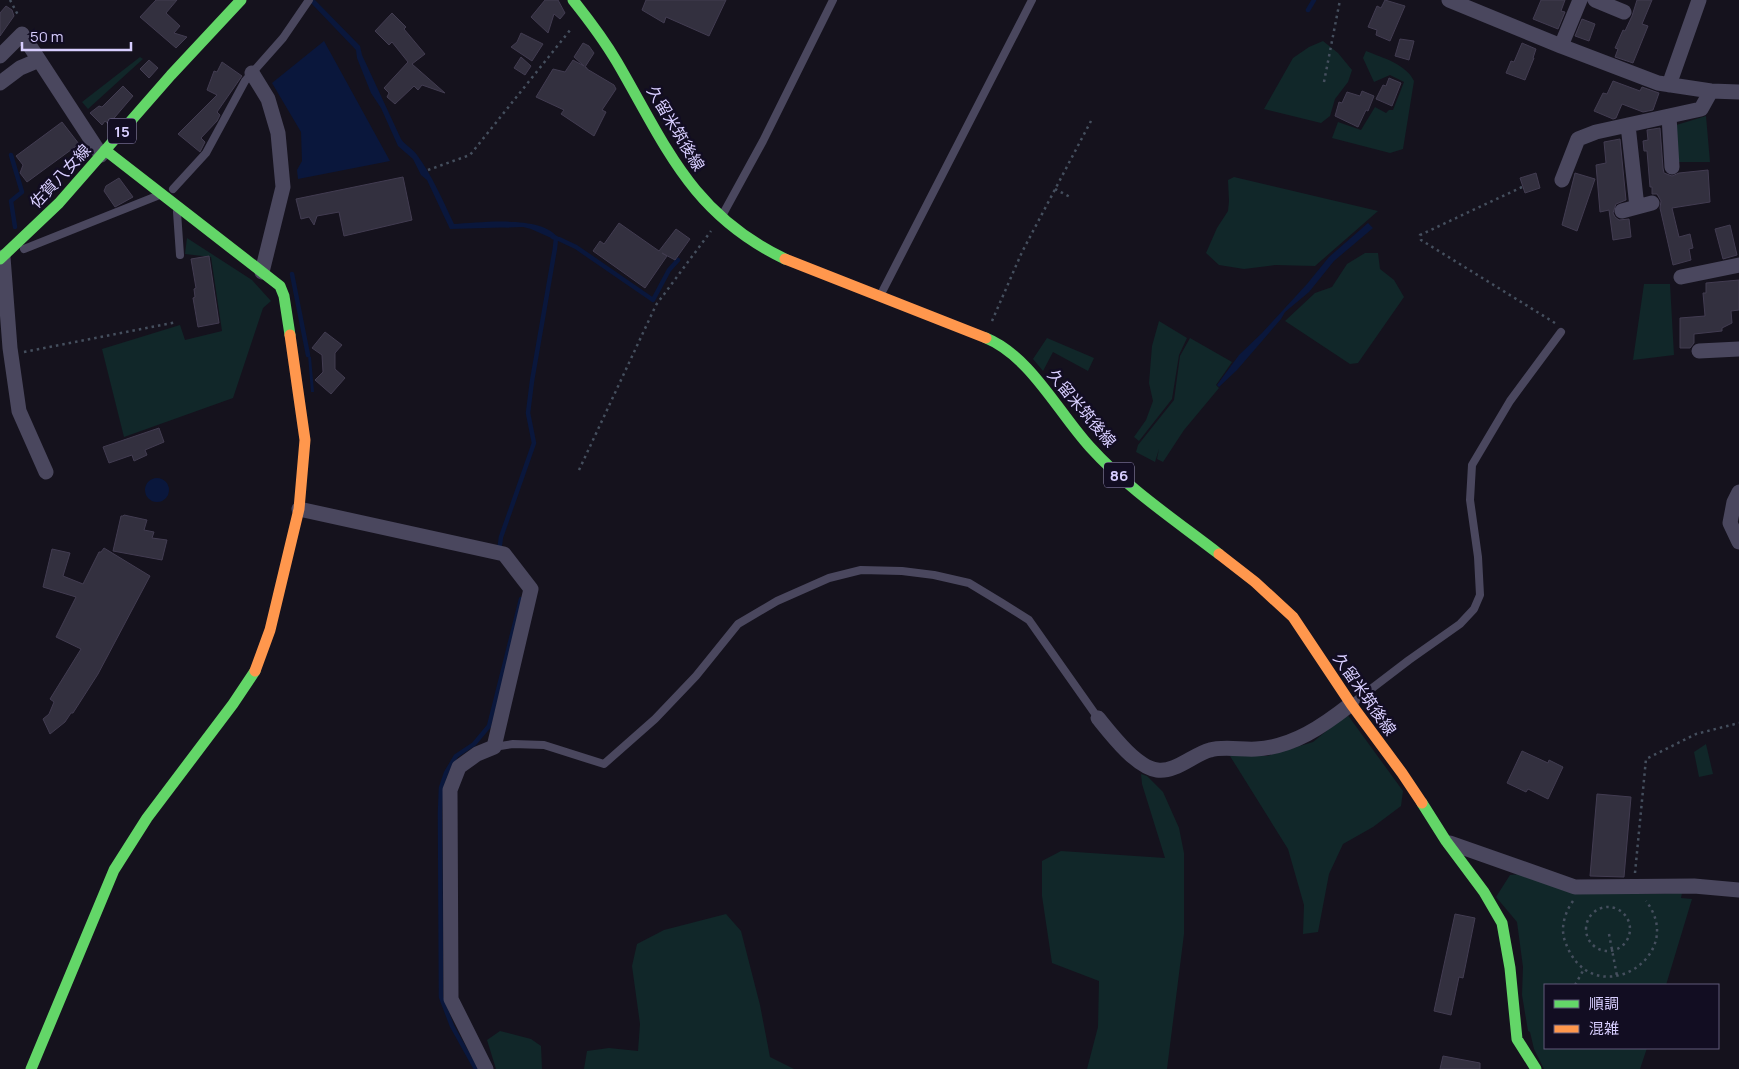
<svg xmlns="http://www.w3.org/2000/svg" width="1739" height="1069" viewBox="0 0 1739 1069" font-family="Manrope,'Noto Sans JP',sans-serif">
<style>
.green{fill:#112729}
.water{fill:#0a173c}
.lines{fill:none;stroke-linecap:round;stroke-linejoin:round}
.stream{stroke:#0a173c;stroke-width:4.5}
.building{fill:#33303f;stroke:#423c51}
.path{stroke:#454f5e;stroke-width:2.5;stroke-dasharray:2.5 4;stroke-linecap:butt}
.lane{stroke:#4a475e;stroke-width:8}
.street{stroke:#4a475e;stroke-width:15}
.fast{stroke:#63d668;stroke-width:11}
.slow{stroke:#ff974d;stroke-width:11}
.labels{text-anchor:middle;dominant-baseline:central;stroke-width:5;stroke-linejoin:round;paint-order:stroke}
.shield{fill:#120d22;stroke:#9d94bd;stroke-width:1}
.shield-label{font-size:15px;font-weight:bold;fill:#d8ceff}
.street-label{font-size:16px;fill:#d8ceff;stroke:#120d22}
</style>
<rect width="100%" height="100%" fill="#15121d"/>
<path class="green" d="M1323,41L1338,53L1352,70L1348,82L1335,99L1330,116L1321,123L1264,109L1293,58L1309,47Z
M1366,51C1383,58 1406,64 1414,81L1403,149L1390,153L1332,138L1338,122L1361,130L1375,107L1386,113L1389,110H1393L1404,82L1390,75L1374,82L1363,58Z
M140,57L143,59L88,109L82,102Z
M1706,116L1710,162H1675L1673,126Z
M1234,177L1378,211L1315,266L1275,265L1244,269L1219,265L1206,253L1217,228L1228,211L1229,201L1228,180Z
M187,238L252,280L271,301L263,308L233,398L124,437L102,349L180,325L185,340L222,331L211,257L185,254Z
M1365,253H1378L1380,269L1394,280L1404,297L1358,363L1350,364L1285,321L1315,293L1332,287L1347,264Z
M1644,284H1670L1674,355L1633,360Z
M1159,321L1187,338L1179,355L1172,399L1139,441L1134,437L1146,420L1153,401L1149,383L1152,346Z
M1047,338L1094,358L1088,371L1053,352L1043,371L1033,359Z
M1190,338L1232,362L1216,385L1219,388L1184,430L1163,462L1157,459L1159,449L1155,462L1136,452L1138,445L1174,400L1180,356Z
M1347,714L1403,791L1401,806L1373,827L1343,844L1329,874L1318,932L1303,934L1304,905L1288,849L1230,756H1267L1313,742Z
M1706,744L1713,774L1699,777L1694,752Z
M1141,774L1147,776L1163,792L1179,828L1184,853V934L1167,1069H1087L1098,1027L1099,981L1052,963L1042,896V861L1061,851L1165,858L1142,784Z
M1522,874L1575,890L1650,894L1682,893L1681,898L1692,899L1666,985H1545V1048H1647L1640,1069H1544L1534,1049L1530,1032L1528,1031L1522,995L1523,967L1517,922L1496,897L1510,875Z
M726,914L741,931L760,1005L770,1057L794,1069H584L587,1051L609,1048L638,1051L640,1024L632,966L637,944L664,930Z
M500,1031L531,1039L541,1046L542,1069H496L487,1040Z"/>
<path class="water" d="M304,0H315L360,46L362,55L401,139C406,146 412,148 417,155C432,175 443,201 454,224C480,223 543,214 559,239L558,241L531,229L523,227L450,229L427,180L421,175L413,159L398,146L381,108L371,93L357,58L356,50L312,4Z
M324,41L390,161L298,179L297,170L302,161L301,132L272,83Z
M1368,223L1373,228L1334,261L1309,292L1285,312L1281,319L1237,370L1219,387L1217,385L1239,355L1262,333L1307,284L1329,257Z
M308,355L311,357L314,392H311Z
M145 490a12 12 0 1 1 24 0a12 12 0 1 1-24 0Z"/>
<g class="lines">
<path class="stream" d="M1308,10L1314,0
M11,155L22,192L11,201L15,227
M559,239L576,247L653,300L669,270L678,260
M292,274L308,355
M499,551L501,537L534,443L528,413L532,381L555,248L556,238L553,237
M476,1069L452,1026L441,997L440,813L441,788L446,773L456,756L474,744L489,726L521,599"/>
</g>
<path class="building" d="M156,0H177L166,13L180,26L174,33L187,37L176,48L140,17Z
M545,0H558L565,13L560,19L554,14L548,33L531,17Z
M646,0H726L709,36L666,17L664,23L642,10Z
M1385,0L1405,6L1390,41L1376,35L1377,30L1368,27L1377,6L1381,8Z
M1541,0H1565L1561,11L1565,12L1558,29L1533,19Z
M1637,0H1652L1642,24L1648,26L1633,63L1615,57L1618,49L1615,48L1623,30L1625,31L1632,16Z
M6,6L12,10L14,16L0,36V13Z
M392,13L406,27L404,29L425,54L412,64L445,93L422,85L418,90L414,86L395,104L387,97L389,93L384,88L408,62L392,42L389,45L375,31Z
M1582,19L1595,24L1589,41L1575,36Z
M521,33L543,44L532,61L511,47L517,42Z
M1400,39L1414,41L1409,60L1395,56Z
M583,43L589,46L594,53L585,67L587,68V69L614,85L616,89L602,110L606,112L594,136L561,114L564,110L536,97L553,69L565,72L573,60L584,66L574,57Z
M1522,43L1536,49L1533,58H1534L1525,80L1506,73L1511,61L1514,62Z
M521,57L531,66L525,75L514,68Z
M149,60L158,68L149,78L140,69Z
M222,62L242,76L217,112L220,115L217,121L201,138L205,142L200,152L178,134L217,95L207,90L214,71L217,72Z
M1389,78L1401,83L1392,106L1376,99L1383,85L1386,86Z
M1613,81L1640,91L1642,87L1659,93L1653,110L1643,112L1622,104L1616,118L1613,119L1594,111L1603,93L1607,94Z
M123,86L133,96L109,124L105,121L102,125L90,113L99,106L102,107Z
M1362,91L1374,96L1368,111L1366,110L1358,127L1335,116L1339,102L1342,103L1347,92L1360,96Z
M62,122L79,144L27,182L20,173L23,165L16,156Z
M1660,128L1663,168L1664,173L1672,176L1679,173L1708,170L1710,202L1672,208L1679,237L1690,234L1693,248L1689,249L1691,260L1673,265L1660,208L1661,201L1657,194H1652V187H1650L1647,151H1644L1643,141L1648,140L1647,130Z
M1620,139L1626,200L1616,204L1613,213L1615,217L1619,220L1629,219L1631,237L1613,240L1609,210L1600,212L1596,165L1606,163L1604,142Z
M1536,173L1540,188L1525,193L1520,178Z
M1575,173L1595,179L1577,231L1562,225Z
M403,177L412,220L344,236L339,212L317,216L314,225L309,217L301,219L296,199Z
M119,178L133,197L115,207L104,191L106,186Z
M619,223L659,251L676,229L690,239L675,260L662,253L667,256L645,288L593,251L600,241L604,244Z
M1730,225L1737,255L1723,259L1715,229Z
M209,256L219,323L198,327L193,298L195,297L194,289L196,288L191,259Z
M1739,280V310L1731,311L1732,323L1722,328V331L1694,334V343L1690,348H1680V318L1705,316L1703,293H1706V283Z
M325,332L342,345L335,353V369L345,378L331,394L315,380L323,372L322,355L312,348Z
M159,428L164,442L145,450L147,455L134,461L132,455L109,463L103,447Z
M124,515L147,520L144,530L154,532L152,538L167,540L162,560L113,551L121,516H123Z
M104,548L150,576L98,674L73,713H71L65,722L50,734L43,719L49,714L54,702L50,699L81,649L56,637L76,597L43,587L52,549L70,553L63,576L83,584L99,552H101Z
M1522,751L1548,763L1549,760L1563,767L1548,799L1528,789L1526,792L1507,783Z
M1597,794L1631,797L1624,877L1590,876Z
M1455,914L1475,918L1463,978L1459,977L1451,1015L1434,1011Z
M1443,1056L1480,1063V1069H1440Z"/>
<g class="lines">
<path class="path" d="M10,0L18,15
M1324,82L1340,0
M428,170L470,155L571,29
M1522,187L1420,235L1421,240L1555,323
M1055,189L1072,198
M992,321L1022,252L1091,121
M24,352L177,322
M579,470L656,305L711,231
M1635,873L1646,759L1696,734L1739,723
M1573,901C1565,912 1560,928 1565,941C1590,1016 1690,958 1646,901
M1586 929a22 22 0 1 1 44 0a22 22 0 1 1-44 0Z
M1609,934L1617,976
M1575,985L1584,969"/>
<path class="lane" d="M173,189L206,153L245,81L283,38L309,0
M177,212L180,255
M723,214L763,141L833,0
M24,249L157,196
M881,294L1032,0
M1354,702L1409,660L1460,624L1474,609L1480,595L1478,557L1470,500L1472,465L1510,401L1561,332
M494,747L513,744L544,745L604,764L655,719L696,676L738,624L777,601L829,578L861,570L902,571L934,575L969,583L1002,603L1029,620L1098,718"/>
<path class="street" d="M1449,0L1561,46L1658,83L1711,91L1739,92
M1595,0L1624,12
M1561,46L1580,0
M0,56L22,34L39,60
M252,73L268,99L278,133L283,187L262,272
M0,83L20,68L39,60L101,155
M1669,85L1699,0
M1669,116L1672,167
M1628,125L1637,207
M1562,180L1578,139L1596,132L1701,109L1711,91
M1622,211L1652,203
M3,257L10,348L19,411L46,472
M1681,277L1739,265
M1699,351L1739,349
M1739,492L1734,502L1730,523L1739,542
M299,509L504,554L531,589L494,747L477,754L459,767L450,790L451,999L486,1069
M1098,718C1111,734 1136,767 1157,770C1175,773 1194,754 1210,750C1223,746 1243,750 1256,749C1293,747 1323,726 1351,704
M1450,843L1575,887L1694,886L1739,890"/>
<path class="fast" d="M573,0C589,20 604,40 617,62C666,146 691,214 785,259
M105,150L280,286L284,296L290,335
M0,259L59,203L171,75L241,0
M986,338C1030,356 1058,412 1090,447C1127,488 1175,520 1219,554
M1422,803L1446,841L1484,892L1502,923L1510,968L1517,1039L1536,1069
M31,1069L114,870L147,818L233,704L255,671"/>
<path class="slow" d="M785,259L986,338
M1219,554L1255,582L1293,617L1351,704L1402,773L1422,803
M255,671L270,630L299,509L305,440L290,335"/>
</g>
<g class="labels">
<g class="shield">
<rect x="108" y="118.5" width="28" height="25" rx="4"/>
<rect x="1104" y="462.5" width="30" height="25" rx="4"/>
</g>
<g class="shield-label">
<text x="122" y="131">15</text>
<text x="1119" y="475">86</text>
</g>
<g class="street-label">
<text transform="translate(676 128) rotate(59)">久留米筑後線</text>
<text transform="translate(60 176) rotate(-47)">佐賀八女線</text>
<text transform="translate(1082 408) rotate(50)">久留米筑後線</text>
<text transform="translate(1365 694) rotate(55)">久留米筑後線</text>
</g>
</g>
<rect x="1544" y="984" width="175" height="65" fill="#120d22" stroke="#615a7a"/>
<rect x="1554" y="1000" width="25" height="8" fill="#63d668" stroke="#615a7a"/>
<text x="1589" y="1009" font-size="15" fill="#d8ceff">順調</text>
<rect x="1554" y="1025" width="25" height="8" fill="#ff974d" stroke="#615a7a"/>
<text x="1589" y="1034" font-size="15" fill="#d8ceff">混雑</text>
<path d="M22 42v8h109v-8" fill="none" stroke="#d8ceff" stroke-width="2.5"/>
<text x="30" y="42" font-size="15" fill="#d8ceff" stroke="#120d22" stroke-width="4" paint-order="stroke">50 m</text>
</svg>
